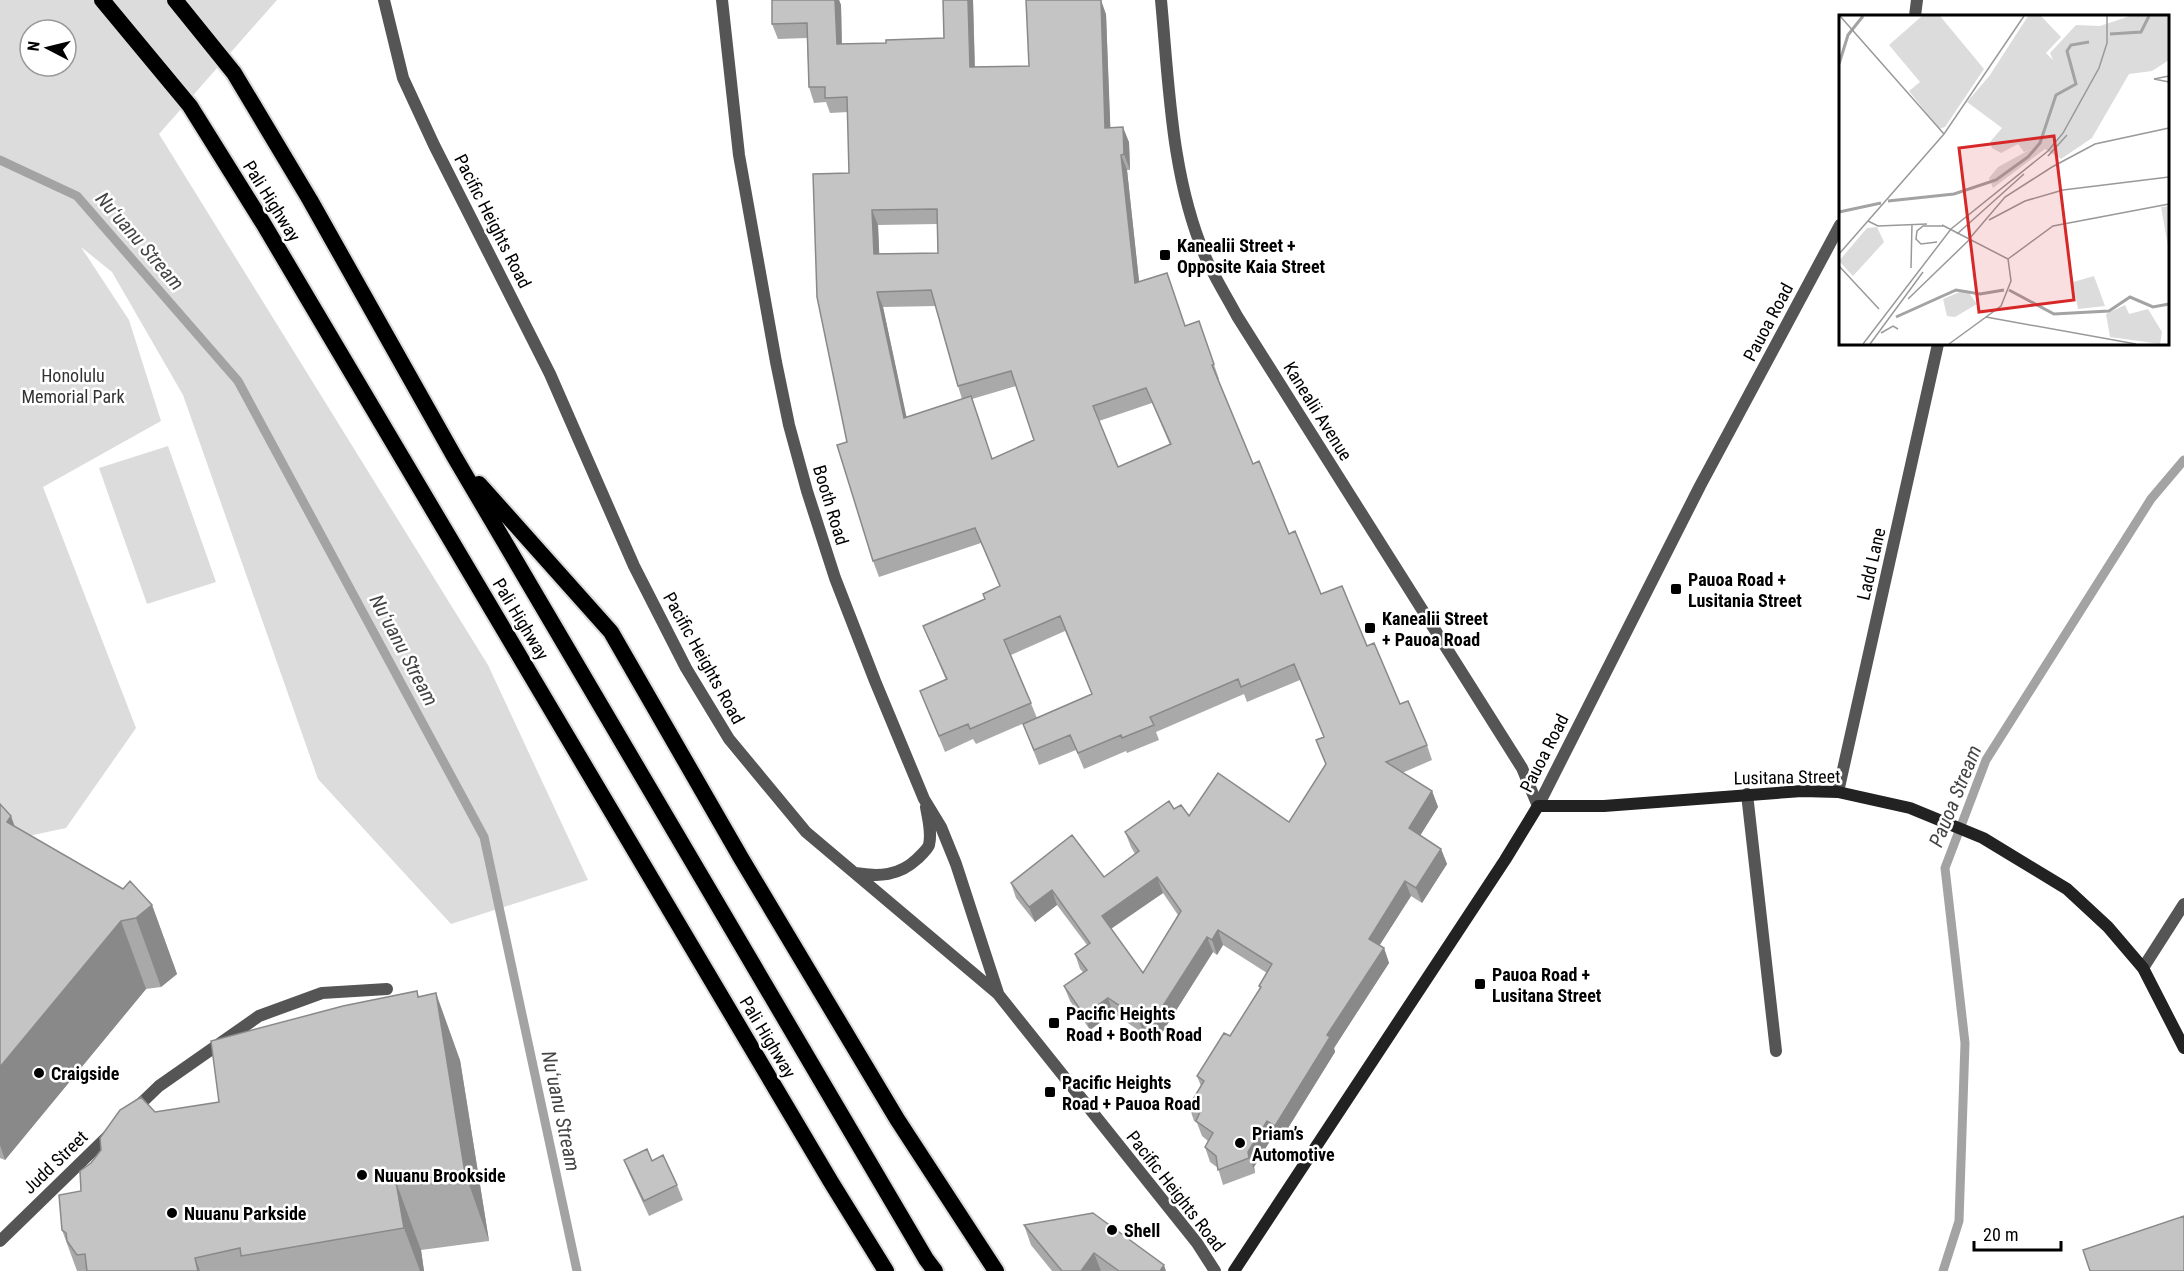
<svg xmlns="http://www.w3.org/2000/svg" width="2184" height="1271" viewBox="0 0 2184 1271" font-family="'Roboto Condensed',sans-serif">
<style>
.green{fill:#dcdcdc;fill-rule:evenodd}
.lines{fill:none;stroke-linecap:round;stroke-linejoin:round}
.stream{stroke:#a3a3a3;stroke-width:9}
.trunk-casing{stroke:#dbdbdb;stroke-width:20}
.minor{stroke:#555;stroke-width:12}
.tertiary{stroke:#555;stroke-width:12}
.secondary{stroke:#222;stroke-width:12}
.trunk{stroke:#000;stroke-width:16}
.wall{fill:#a9a9a9;fill-rule:evenodd}
.shaded-wall{fill:#898989}
.building{fill:#c4c4c4;stroke:#898989;stroke-width:1.5;fill-rule:evenodd}
.poi-dot{fill:#000;stroke:#fff;stroke-width:2}
.labels{text-anchor:middle;dominant-baseline:central;stroke-width:5;stroke-linejoin:round;paint-order:stroke}
.street-label{font-size:18px;fill:#000;stroke:#fff}
.poi-label{font-size:18px;font-weight:bold;fill:#000;stroke:#fff;text-anchor:start}
.park-label{font-size:18px;fill:#333;stroke:#fff}
.water-label{font-size:20px;font-style:italic;fill:#444;stroke:#fff}
.inset-river{fill:none;stroke:#a3a3a3;stroke-width:3}
.inset-road{fill:none;stroke:#999;stroke-width:1.5}
.view{fill:#d62828;fill-opacity:0.15;stroke:#d62828;stroke-width:3}
.inset-edge{fill:none;stroke:#000;stroke-width:3}
</style>
<rect width="100%" height="100%" fill="#fff"/>
<path class="green" d="M0,0H277L159,134L488,665L588,880L451,924L318,779L183,395L112,272L81,247L129,320L161,421L43,487L136,728L66,828L0,842ZM30,30H66V66H30Z
M168,446L216,582L147,604L99,468Z"/>
<g class="lines">
<path class="stream" d="M0,160L77,196L238,381L484,837L577,1271
M1943,1271L1959,1221L1965,1043L1945,868L1986,760L2151,499L2184,460"/>
<defs>
<path id="trunk" d="M102,0L190,106L263,223L831,1182L886,1271
M175,0L234,73L310,200L454,456L926,1259L935,1271
M479,484L611,632L741,858L897,1119L996,1271"/>
</defs>
<use href="#trunk" class="trunk-casing"/>
<path class="minor" d="M1915,16L1917,0
M1838,792L1938,344
M1747,794L1776,1051
M1538,806L1700,486L1840,225
M2143,968L2184,904
M134,1110L159,1086L259,1016L322,993L387,989
M0,1241L111,1133"/>
<path class="tertiary" d="M384,0L403,78L434,145L550,374L634,566L686,668L729,739L806,832L998,994L1197,1243L1215,1271
M722,0L739,155L776,362L789,425L807,491L835,578L875,681L924,799L941,827L956,864L998,993
M1161,0C1169,85 1171,176 1205,256C1214,277 1227,297 1237,316L1522,768L1538,806
M855,873C879,877 899,876 917,859C921,855 927,850 929,845C932,832 928,819 926,807"/>
<path class="secondary" d="M1234,1271L1505,860L1538,806H1604L1802,791L1838,792L1910,808L1983,838L2067,889L2108,927L2143,968L2184,1048"/>
<use href="#trunk" class="trunk"/>
</g>
<path class="wall" d="M772,0H839L841,5L842,44L886,43L944,38L943,0H973L975,67L1029,66L1106,14L1110,128L1129,142L1130,170H1127L1139,282L1185,326L1199,321L1219,379L1218,380L1253,464L1321,594L1367,646L1400,704L1427,745L1432,760L1402,773L1432,791L1438,807L1420,835L1441,849L1447,864L1422,903L1411,896L1379,946L1384,948L1389,963L1334,1048L1335,1052L1280,1141L1273,1136L1254,1167L1255,1173L1223,1185L1218,1168L1210,1162L1205,1147L1208,1141L1202,1136L1197,1123L1194,1121L1189,1106L1201,1086L1197,1076L1230,1036L1260,989L1259,986L1267,973L1223,945L1217,955L1213,952L1158,1039L1146,1031L1144,1034L1113,1013L1090,1030L1070,1001L1064,986L1083,972L1080,969L1075,954L1087,945L1057,905L1035,922L1016,898L1011,883L1104,877L1135,854L1131,847L1125,832L1174,809L1189,816L1289,822L1326,765L1316,740L1324,737L1300,680L1247,702L1244,694L1156,732L1159,740L1127,753L1126,751L1084,769L1076,750L1039,765L1023,724L1029,721L976,744L973,739L945,752L920,691L946,680L923,626L985,599L1000,586L981,543L879,577L873,561L847,442L849,173L848,112L830,113L826,102L814,103L809,87L807,38L778,39L772,24ZM937,224L938,253L879,254L878,225ZM936,306L958,386L962,399L906,417L883,307ZM1016,386L1034,440L992,459L972,399ZM1152,403L1170,445L1118,467L1099,421ZM1065,631L1092,694L1037,718L1011,655ZM1163,893L1178,915L1143,973L1111,928Z
M0,804L15,827L152,905L177,974L161,987L146,989L5,1160L0,1158Z
M417,991L419,997L460,1060L489,1241L421,1250L424,1271H77L62,1230L81,1191L91,1163L155,1112L219,1102Z
M624,1160L652,1161L677,1185L683,1200L649,1216L630,1175Z
M1024,1225L1166,1271H1052L1031,1245Z"/>
<path class="shaded-wall" d="M835,0H839L841,5L842,60L837,44Z
M968,0H973L975,82L970,67Z
M1101,0L1106,14L1111,143L1105,128Z
M1123,127L1129,142L1130,170L1124,154Z
M1121,155L1127,170L1141,299L1135,283Z
M872,210L878,225L880,270L874,254Z
M877,292L883,307L910,433L904,418Z
M1432,791L1438,807L1415,844L1409,828Z
M11,816L36,885L7,822Z
M1441,849L1447,864L1422,903L1416,888Z
M1157,877L1163,893L1108,931L1102,916Z
M1405,881L1411,896L1374,954L1369,939Z
M1052,890L1057,905L1035,922L1029,907Z
M152,905L177,974L161,987L136,918Z
M121,921L146,989L5,1160L0,1145V1067Z
M1218,930L1223,945L1217,955L1212,940Z
M1207,937L1213,952L1158,1039L1152,1023Z
M1384,948L1389,963L1334,1048L1335,1052L1280,1141L1275,1126L1327,1035Z
M436,993L460,1060L489,1241L465,1173Z
M1108,998L1113,1013L1090,1030L1084,1015Z
M1140,1016L1146,1031L1144,1034L1138,1018Z
M1267,1121L1273,1136L1254,1167L1255,1173L1248,1152Z
M396,1182L421,1250L424,1271H420L404,1228Z
M1094,1253L1101,1271H1081Z
M195,1258L200,1271H198Z
M1164,1265L1166,1271H1160Z"/>
<path class="building" d="M772,0H835L837,44L886,43V40L944,38L943,0H968L970,67L1029,66L1026,0H1101L1105,128L1123,127L1124,154L1121,155L1135,283L1167,273L1185,326L1199,321L1214,364L1212,365L1253,464L1259,461L1289,534L1295,531L1321,594L1342,586L1367,646L1374,643L1400,704L1408,701L1427,745L1386,762L1432,791L1409,828L1441,849L1416,888L1405,881L1369,939L1384,948L1327,1035L1330,1037L1275,1126L1267,1121L1248,1152L1249,1158L1218,1170L1216,1156L1205,1147L1213,1133L1196,1121L1200,1112L1189,1106L1204,1081L1197,1076L1224,1033L1230,1036L1261,987L1259,986L1272,964L1218,930L1212,940L1207,937L1152,1023L1140,1016L1138,1018L1108,998L1084,1015L1064,986L1087,970L1075,954L1090,943L1052,890L1029,907L1011,883L1072,835L1104,877L1139,851L1125,832L1169,801L1174,809L1181,805L1189,816L1218,773L1289,822L1326,764L1316,740L1324,737L1294,664L1241,687L1238,679L1150,717L1154,725L1122,738L1121,735L1078,753L1070,735L1034,750L1023,724L1092,694L1060,616L1004,640L1031,703L970,729L968,724L939,736L920,691L947,679L923,626L985,599L983,594L1000,586L975,528L873,561L837,445L847,442L817,297L813,174L849,173L847,97L825,98V87H809L807,23L772,24ZM937,209L938,253L874,254L872,210ZM931,290L958,386L1011,371L1034,440L992,459L971,396L904,418L877,292ZM1146,388L1171,444L1118,467L1093,406ZM1157,877L1181,911L1143,973L1102,916Z
M0,804L11,816L7,822L123,889L130,881L152,905L136,918L121,921L0,1067Z
M417,991L418,997L436,993L465,1173L396,1182L404,1228L241,1256L240,1248L195,1258L198,1271H87L85,1254L77,1255L67,1241L66,1233L62,1230L59,1195L81,1191L80,1171L91,1163L101,1150L100,1138L120,1110L141,1097L155,1112L219,1102L211,1041L343,1006Z
M647,1149L652,1161L663,1155L677,1185L644,1201L624,1160Z
M1093,1213L1164,1265L1160,1271H1119L1094,1253L1081,1271H1062L1024,1225Z
M2184,1216V1271H2090L2083,1250Z"/>
<g class="poi-dot">
<rect x="1159" y="249" width="12" height="12" rx="3"/>
<rect x="1670" y="583" width="12" height="12" rx="3"/>
<rect x="1364" y="622" width="12" height="12" rx="3"/>
<rect x="1474" y="978" width="12" height="12" rx="3"/>
<rect x="1048" y="1017" width="12" height="12" rx="3"/>
<circle cx="39" cy="1073" r="6"/>
<rect x="1044" y="1086" width="12" height="12" rx="3"/>
<circle cx="1240" cy="1143" r="6"/>
<circle cx="362" cy="1175" r="6"/>
<circle cx="172" cy="1213" r="6"/>
<circle cx="1112" cy="1230" r="6"/>
</g>
<g class="labels">
<g class="street-label">
<text transform="translate(272 201) rotate(58)">Pali Highway</text>
<text transform="translate(493 221) rotate(63)">Pacific Heights Road</text>
<text transform="translate(1768 322) rotate(-62)">Pauoa Road</text>
<text transform="translate(1318 411) rotate(58)">Kanealii Avenue</text>
<text transform="translate(831 505) rotate(73)">Booth Road</text>
<text transform="translate(1871 564) rotate(-77)">Ladd Lane</text>
<text transform="translate(521 619) rotate(59)">Pali Highway</text>
<text transform="translate(704 658) rotate(61)">Pacific Heights Road</text>
<text transform="translate(1544 753) rotate(-63)">Pauoa Road</text>
<text transform="translate(1787 777) rotate(-1)">Lusitana Street</text>
<text transform="translate(768 1037) rotate(59)">Pali Highway</text>
<text transform="translate(55 1162) rotate(-44)">Judd Street</text>
<text transform="translate(1176 1191) rotate(52)">Pacific Heights Road</text>
</g>
<g class="poi-label">
<text x="1177" y="245">Kanealii Street +<tspan x="1177" dy="21">Opposite Kaia Street</tspan></text>
<text x="1688" y="579">Pauoa Road +<tspan x="1688" dy="21">Lusitania Street</tspan></text>
<text x="1382" y="618">Kanealii Street<tspan x="1382" dy="21">+ Pauoa Road</tspan></text>
<text x="1492" y="974">Pauoa Road +<tspan x="1492" dy="21">Lusitana Street</tspan></text>
<text x="1066" y="1013">Pacific Heights<tspan x="1066" dy="21">Road + Booth Road</tspan></text>
<text x="51" y="1073">Craigside</text>
<text x="1062" y="1082">Pacific Heights<tspan x="1062" dy="21">Road + Pauoa Road</tspan></text>
<text x="1252" y="1133">Priam’s<tspan x="1252" dy="21">Automotive</tspan></text>
<text x="374" y="1175">Nuuanu Brookside</text>
<text x="184" y="1213">Nuuanu Parkside</text>
<text x="1124" y="1230">Shell</text>
</g>
<g class="park-label">
<text x="73" y="375">Honolulu<tspan x="73" dy="21">Memorial Park</tspan></text>
</g>
<g class="water-label">
<text transform="translate(140 241) rotate(49)">Nuʻuanu Stream</text>
<text transform="translate(404 650) rotate(62)">Nuʻuanu Stream</text>
<text transform="translate(1955 796) rotate(-68)">Pauoa Stream</text>
<text transform="translate(561 1111) rotate(78)">Nuʻuanu Stream</text>
</g>
</g>
<g transform="translate(1839 15)">
<rect width="330" height="330" fill="#fff"/>
<path d="M83,1H101L145,54L106,112L100,114L70,76L81,67L50,30ZM189,1H202L222,22L207,38L214,45L211,38L237,10L261,11L291,1H330V45L313,56L290,59L253,123L222,144L206,134L154,173L150,163L159,152L192,134L185,137L179,129L162,138L153,133L151,127L163,113L128,87L151,60ZM330,191V237L322,192ZM38,212L45,227L14,261L0,246L28,213ZM255,261L266,291L239,294L234,267ZM121,277L130,278L138,289L116,302L108,301L104,284ZM286,290L290,299L309,294L323,317L321,329L271,322L267,299Z" fill="#dcdcdc"/>
<path class="inset-river" d="M271,19L302,17L310,1M0,49L9,20L24,1M49,186L115,179L157,165L189,142L201,128L217,80L237,69L228,36L232,30L250,27M0,197L42,188M170,275L215,299L270,296L291,282L314,292L330,289M57,302L117,275L141,279L165,275"/>
<path class="inset-road" d="M1,1L105,119M330,61L315,64L330,67M209,141L228,120M150,205L186,186L224,175L330,162M29,206L39,211L88,209M103,210L169,244L172,266L162,291L110,329M118,219L185,159M131,223L166,182L213,152L256,129L330,113M98,227L82,229L77,224L78,216L84,211H105M0,239L105,119L185,1M169,244L214,211L330,189M0,251L40,294M72,253L73,209M69,284L130,225M147,302L297,329M42,318L54,311L59,314M24,329L112,214L209,136L224,118L260,53L268,28V1M31,329L84,257"/>
<path class="view" d="M215,121L235,285L140,297L120,133Z"/>
<rect width="330" height="330" class="inset-edge"/>
</g>
<g transform="translate(48 48) rotate(277)"><circle r="28" fill="#ffffff" stroke="#999999" stroke-width="1.5"/>
<path d="M0-4.5L10 22L0 15L-10 22Z" fill="#000000"/>
<text y="-9" font-size="16" font-weight="bold" text-anchor="middle" fill="#000000">N</text>
</g>
<path d="M1974 1241v9h87v-9" fill="none" stroke="#000000" stroke-width="3"/>
<text x="1983" y="1241" font-size="18" fill="#000000" stroke="#ffffff" stroke-width="4.5" paint-order="stroke">20 m</text>
</svg>
